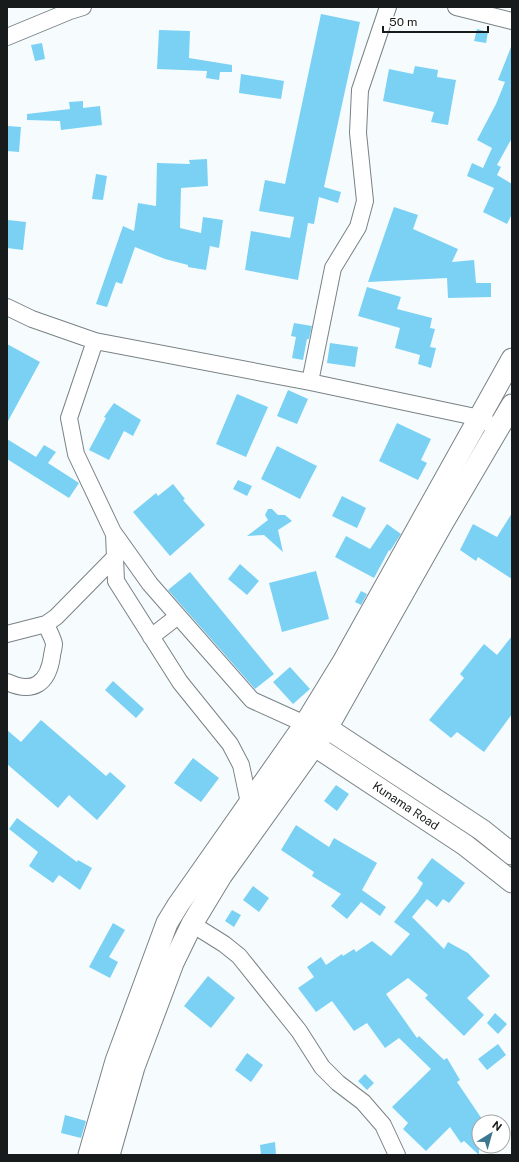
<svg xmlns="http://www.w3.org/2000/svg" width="519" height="1162" viewBox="0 0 519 1162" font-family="'Public Sans',sans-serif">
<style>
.building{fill:#7ad1f4}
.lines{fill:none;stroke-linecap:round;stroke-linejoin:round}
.minor-casing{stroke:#7a8286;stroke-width:18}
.major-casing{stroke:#7a8286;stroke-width:23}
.minor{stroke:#fff;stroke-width:16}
.major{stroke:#fff;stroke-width:21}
.labels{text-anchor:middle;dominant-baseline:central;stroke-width:3;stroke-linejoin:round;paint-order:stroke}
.street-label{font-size:12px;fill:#181b1c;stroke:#fff}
</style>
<rect width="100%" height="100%" fill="#f6fcfe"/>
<path class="building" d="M321,14L360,22L324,187L341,192L338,203L319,197L314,224L308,223L298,280L245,270L251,231L290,238L294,217L259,211L265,180L285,184Z
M477,29L488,32L486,43L474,41Z
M159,30L190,31L189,58L232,65V72H220L219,80L206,78L207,71L157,69Z
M42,43L45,59L35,61L31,45Z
M511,47L512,138L497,165L501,167L497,175L512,184V214L507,224L483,212L494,188L467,176L472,163L483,168L492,148L477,140L496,104L505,82L498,80Z
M415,66L438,70L437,77L456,80L448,125L431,122L434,112L383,101L389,69L413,74Z
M241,74L284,81L281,99L239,93Z
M83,101V108L100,106L102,125L61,130L60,121L27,120V114L70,109L69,102Z
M8,126L21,127L19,152L7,151Z
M207,159L208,186L181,188L180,228L201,233L203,217L223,220L219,248L210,246L206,270L188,267V265L165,259L135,247L122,284L116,282L107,307L96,304L123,226L134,231L138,203L156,206L157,163L190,164L189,160Z
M96,174L107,176L103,200L92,199Z
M394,207L418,215L413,229L458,249L452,262L474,260L476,283H491V297L448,298L447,278L368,282Z
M8,220L26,222L23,250L7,248Z
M367,287L401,297L397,309L432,318L430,328L435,329L430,347L436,348L431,368L418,364L420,355L395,348L400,328L358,316Z
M294,323L312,326L309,339H307L303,360L292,358L296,337L291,336Z
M330,343L358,347L355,367L327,363Z
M7,344L40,362L7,423Z
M288,390L308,399L297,424L277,416Z
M237,394L268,407L246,457L216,444Z
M114,403L141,420L133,436L124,431L109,460L89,450L106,418L104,417Z
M397,423L431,439L421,460L427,463L418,480L379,461Z
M7,439L36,457L44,445L56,452L48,463L79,483L69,498L7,459Z
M277,446L317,466L300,499L261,479Z
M238,480L252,486L247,496L233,489Z
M173,484L185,499L183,500L205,525L170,556L133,512L156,493L158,496Z
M342,496L366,508L357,528L332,516Z
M268,509H272L278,515H285L292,521L278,530L283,552L264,535L247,536L268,520L265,515Z
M512,513V579L478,557L476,561L460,550L473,524L497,537Z
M387,524L401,534L390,551L389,550L374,578L335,557L346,536L370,549Z
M240,564L259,581L247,595L228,579Z
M316,571L329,619L282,632L269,583Z
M190,572L274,674L255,689L168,590Z
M361,591L367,594L361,605L355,602Z
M512,636V714L484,752L457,732L451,738L429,720L464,678L460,674L484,644L497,655Z
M290,667L310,689L293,704L273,682Z
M113,681L144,709L136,718L105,690Z
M41,720L106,776L110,772L126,786L97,820L69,795L58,808L7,764V730L21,742Z
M193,758L219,778L201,802L174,783Z
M336,785L349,794L337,811L324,801Z
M17,818L77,862L78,860L92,868L80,890L59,875L53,883L29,866L38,852L9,829Z
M296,825L329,847L334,838L377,863L362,890L386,907L380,916L361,902L347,919L331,906L341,894L312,876L314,872L281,850Z
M432,858L465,883L449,903L443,899L437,907L427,899L412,917L444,949L448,942L468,953L490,976L467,998L484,1015L464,1036L425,998L428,995L408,978L386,994L417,1038L419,1036L444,1060L447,1058L460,1080L457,1082L484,1122H479V1155L464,1141L461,1143L450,1127L426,1151L403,1129L408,1123L392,1107L431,1069L399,1038L385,1048L367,1023L354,1031L332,1001L316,1012L298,988L314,977L307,967L321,957L326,965L342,954L343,956L354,949L356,952L372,941L391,956L410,934L394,922L418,892L423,883L417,878Z
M253,886L269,898L259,912L243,900Z
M232,910L241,915L234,927L225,921Z
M113,923L125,930L109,957L118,962L110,978L89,967Z
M208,976L235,998L211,1028L184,1006Z
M495,1013L507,1024L498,1034L487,1023Z
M498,1044L506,1055L487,1070L478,1059Z
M247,1053L263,1065L251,1082L235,1070Z
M365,1074L374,1083L367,1090L358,1081Z
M65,1115L86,1121L81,1138L61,1133Z
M275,1142L276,1155H261L260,1145Z"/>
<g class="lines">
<defs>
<path id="minor" d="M456,7L512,21
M7,37L70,11L83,7
M7,307L32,319L95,341L310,382L480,418L488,423
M95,341L69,418L76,454L113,532L150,584L252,700L305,724
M310,382L333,268L358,227L365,201L358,133L360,90L388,7
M114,534L116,581L180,682L230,744L241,765L249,803
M7,634L46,624L56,617L115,557
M151,637L178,616
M7,682C33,694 48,684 52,656C52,653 54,648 54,644C53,638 48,630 46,624
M192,924L224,944L239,956L299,1031L322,1067L338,1083L363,1102L383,1125L397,1155"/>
<g id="major">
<path d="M313,726L327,728L482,830L512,854"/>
<path id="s1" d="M301,743L315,746L465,845L512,882"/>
<path d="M89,1155L116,1061L167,923L178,905L305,724L343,662L512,359"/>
<path d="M109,1155L134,1067L173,963L192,924L221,876L327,728L442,524L512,405"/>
</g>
</defs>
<use href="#minor" class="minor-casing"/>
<use href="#major" class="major-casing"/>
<use href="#minor" class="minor"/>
<use href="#major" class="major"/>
</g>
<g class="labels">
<g class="street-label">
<text stroke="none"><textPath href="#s1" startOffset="123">Kunama Road</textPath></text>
</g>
</g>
<rect width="519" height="1162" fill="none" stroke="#181b1c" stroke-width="16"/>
<g transform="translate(491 1134) rotate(37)"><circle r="19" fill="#ffffff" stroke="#a3a4a4"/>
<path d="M0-3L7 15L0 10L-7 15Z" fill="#3b778f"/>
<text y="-6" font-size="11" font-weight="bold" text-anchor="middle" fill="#181b1c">N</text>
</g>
<path d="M383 26v6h105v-6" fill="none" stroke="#181b1c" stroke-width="2"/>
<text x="389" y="26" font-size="12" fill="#181b1c" stroke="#ffffff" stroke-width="3" paint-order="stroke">50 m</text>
</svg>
